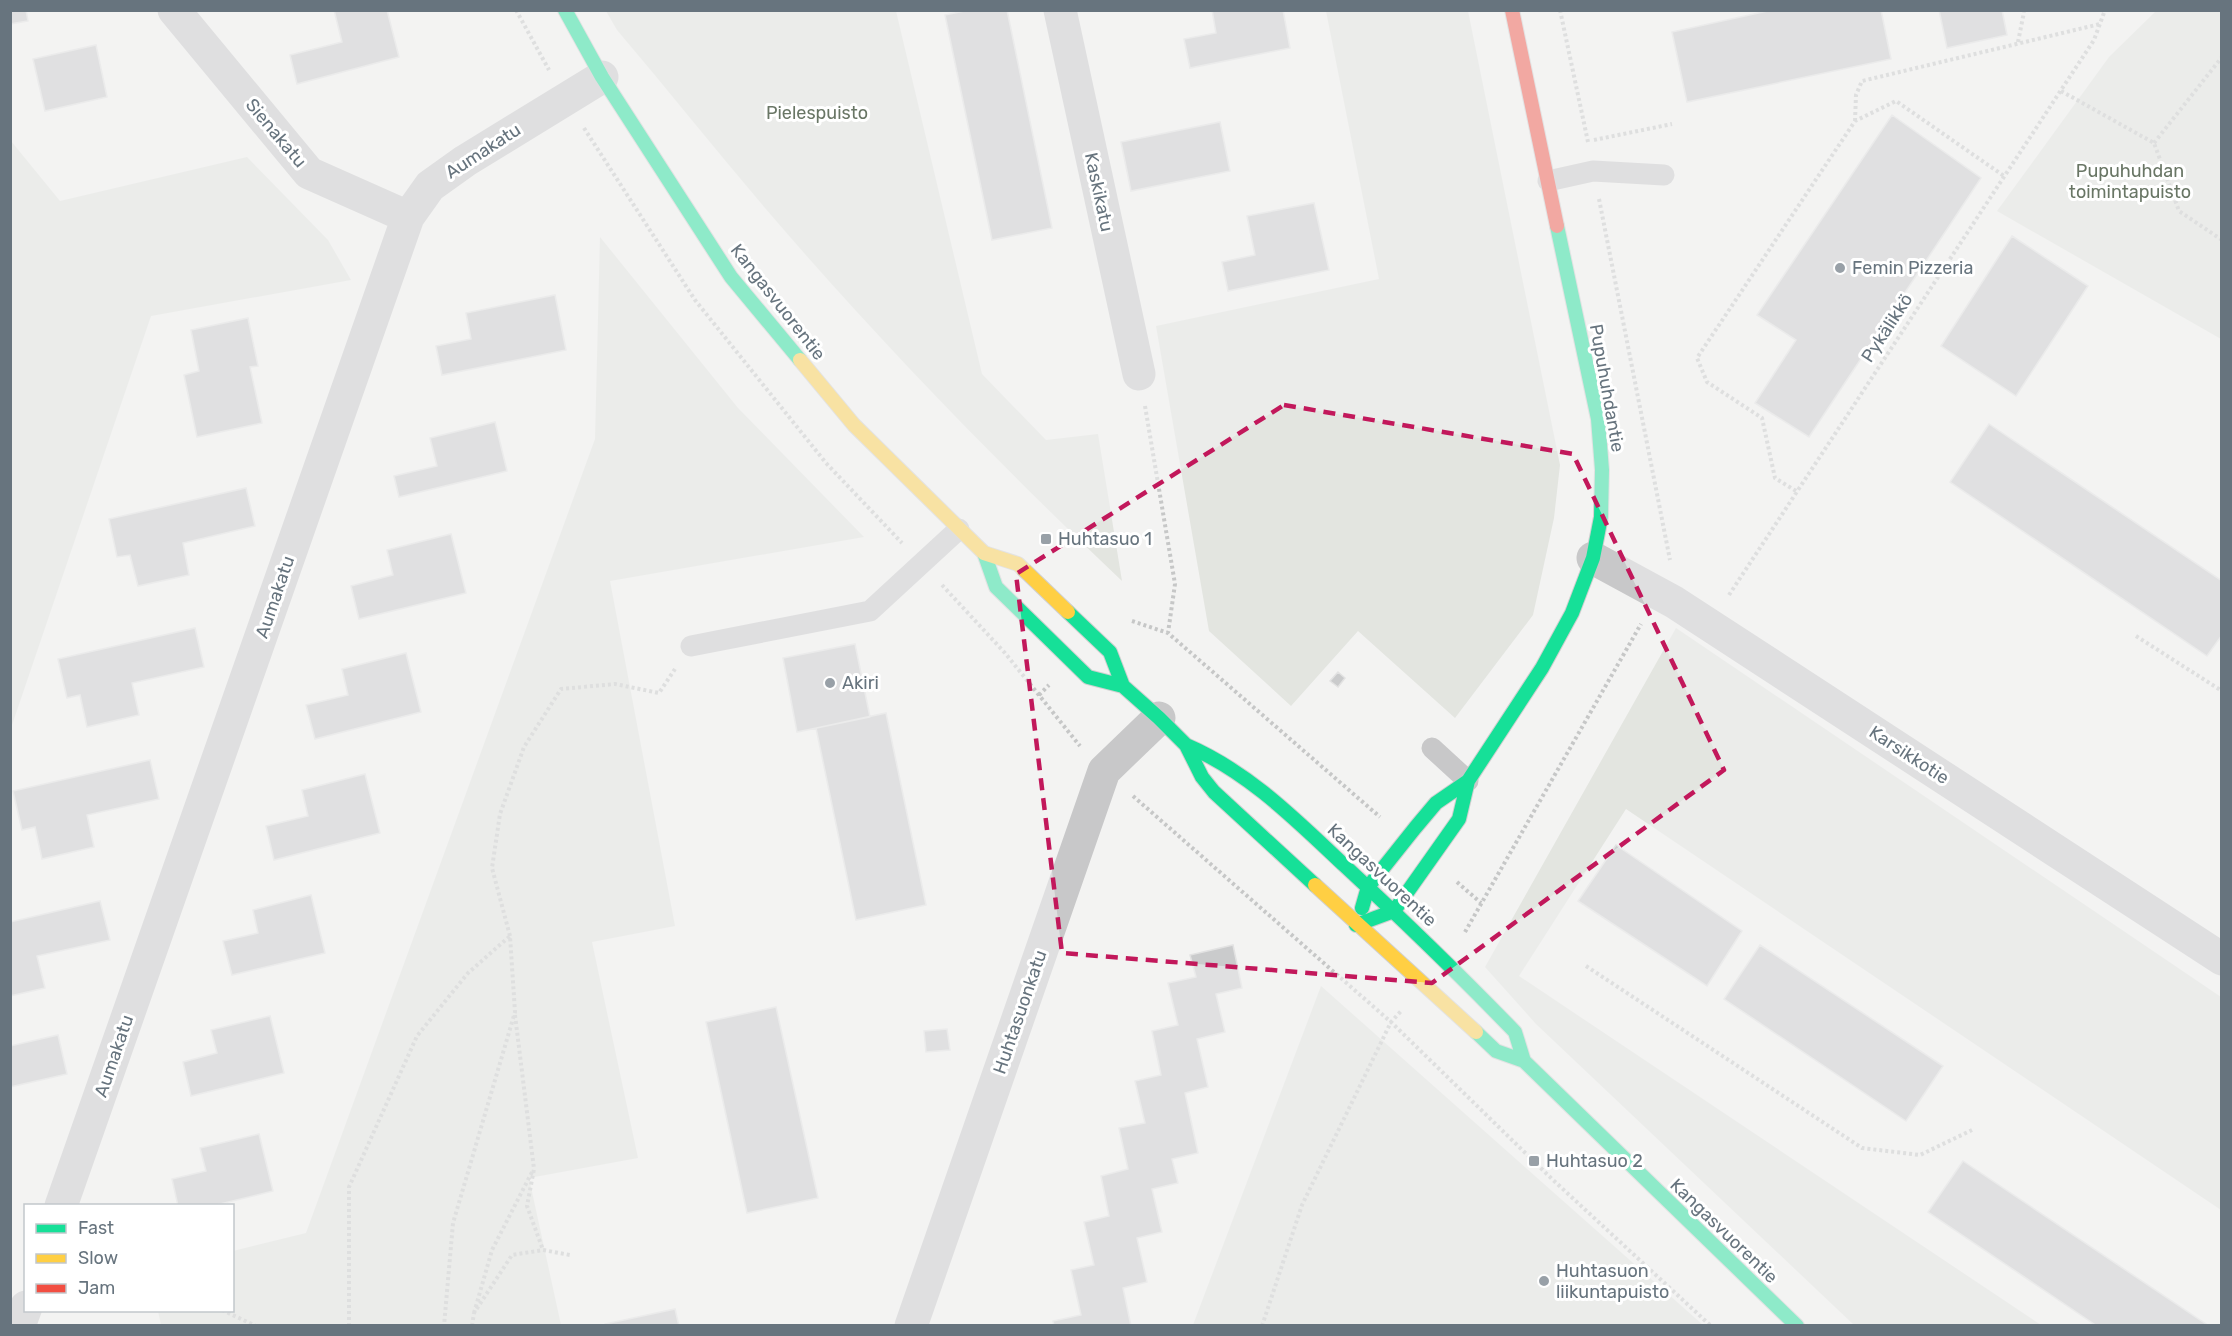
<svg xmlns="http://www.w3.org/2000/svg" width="2232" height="1336" viewBox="0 0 2232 1336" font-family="Rubik,sans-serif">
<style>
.green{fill:#e3e5e0}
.building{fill:#cacbcc;stroke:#e2e2e2;stroke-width:1.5}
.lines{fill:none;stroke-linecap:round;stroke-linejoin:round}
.fast-casing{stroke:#d0d0d0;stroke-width:16}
.slow-casing{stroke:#d0d0d0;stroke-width:16}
.jam-casing{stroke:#d0d0d0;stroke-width:16}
.path{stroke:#c6c7c7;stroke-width:4;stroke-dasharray:3 3;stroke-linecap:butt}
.lane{stroke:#c8c8c9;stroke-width:21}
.street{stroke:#c8c8c9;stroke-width:33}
.fast{stroke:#16e098;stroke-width:14}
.slow{stroke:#ffcf43;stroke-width:14}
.jam{stroke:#f24e42;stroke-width:14}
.marked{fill:none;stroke:#c2185b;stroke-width:4.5;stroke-dasharray:12 8;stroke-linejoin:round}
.poi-dot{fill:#98a0a7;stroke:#fff;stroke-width:2}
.labels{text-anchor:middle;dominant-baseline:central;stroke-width:6;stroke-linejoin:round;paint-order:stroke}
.park-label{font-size:18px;fill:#697665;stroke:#fff}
.street-label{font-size:18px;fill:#67747e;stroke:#fff}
.poi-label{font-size:18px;fill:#67747e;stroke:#fff;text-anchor:start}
</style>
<rect width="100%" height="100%" fill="#f3f3f2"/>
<path class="green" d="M606,11H896L982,374L1046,440L1098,434L1122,581C998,463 877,339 765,208C715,149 667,89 617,30Z
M1326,11H1468L1560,465L1554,518L1533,615L1455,718L1358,631L1291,706L1209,631L1156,326L1379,279Z
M2156,11H2221V339L1997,211L2109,57Z
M11,141L60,201L247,157L328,240L351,280L151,316L11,728Z
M600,237L738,408L864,537L610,581L675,926L592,942L638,1158L529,1178L561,1325H161L158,1311L232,1310L233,1251L306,1233L595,439Z
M1676,628L2221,997V1210L1626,809L1519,976L2041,1325H1854L1536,1024L1485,967Z
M1321,986L1703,1325H1193Z"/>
<path class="building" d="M10,10H26L28,21L10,24Z
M334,10H387L399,57L297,84L290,55L342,42Z
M969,10H1007L1052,228L992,240L945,15Z
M1212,10H1283L1290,48L1190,68L1184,39L1216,33Z
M1772,10H1881L1891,59L1687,102L1672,32Z
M1939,10H2002L2007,35L1947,48Z
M96,45L107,97L45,111L33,59Z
M1892,115L1981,178L1809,437L1755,403L1796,340L1757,315Z
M1220,122L1230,171L1131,191L1121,142Z
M1314,203L1329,270L1228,291L1222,262L1255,255L1247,216Z
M2012,236L2088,286L2016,396L1941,346Z
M555,295L566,350L442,375L436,346L471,339L466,313Z
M248,318L258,366L250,367L262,423L197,437L184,375L199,371L191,330Z
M495,422L507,471L399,497L394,476L437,466L430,438Z
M1989,424L2222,581V635L2207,656L1950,482Z
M246,488L255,526L183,543L189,575L138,586L130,555L117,557L109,519Z
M451,534L466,593L359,619L351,586L393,575L387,550Z
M195,628L204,667L132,683L139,715L87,727L80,695L67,698L58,659Z
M855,644L870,717L797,732L783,658Z
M406,653L421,712L315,739L306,705L348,695L342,669Z
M1338,672L1345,678L1338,687L1330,681Z
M886,713L926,905L856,920L816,728Z
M150,760L159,799L87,815L94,847L42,859L35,827L22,830L13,791Z
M365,774L380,833L274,860L266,826L308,816L302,790Z
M1616,845L1742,931L1707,986L1578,901Z
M311,895L325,953L232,975L223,941L258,933L253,910Z
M100,901L110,940L37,956L45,988L10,996V922Z
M1233,945L1242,988L1216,994L1225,1032L1197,1039L1208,1087L1185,1093L1198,1153L1172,1159L1178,1183L1152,1189L1162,1232L1137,1238L1147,1282L1123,1288L1131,1326H1054L1053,1321L1081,1315L1071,1270L1094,1265L1084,1222L1109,1216L1101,1176L1128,1169L1119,1128L1145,1123L1135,1081L1161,1075L1152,1031L1178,1025L1168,983L1196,977L1190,955Z
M1760,945L1943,1066L1906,1121L1724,999Z
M776,1007L818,1198L747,1213L706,1022Z
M270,1016L284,1073L191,1096L183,1062L217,1053L211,1030Z
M947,1029L950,1050L926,1052L924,1031Z
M58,1035L67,1074L10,1087V1046Z
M259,1134L273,1191L212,1206H178L172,1179L206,1171L200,1148Z
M1963,1161L2206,1324L2205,1326H2097L1928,1212Z
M675,1309L679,1326H605V1324Z"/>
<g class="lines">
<defs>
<path id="fast" d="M565,10L602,77L731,277L800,360
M984,553L996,587L1088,677L1123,686L1159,718L1186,745L1202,777L1214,792L1315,885
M1068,612L1110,652L1123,686
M1186,745C1249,772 1296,820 1345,866C1403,920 1460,975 1515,1032L1524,1061
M1362,908L1368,887L1415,828L1436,803L1468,781
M1356,925L1394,911L1459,819L1468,781L1542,668L1572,613L1593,558L1601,517L1602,470L1598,419L1557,226
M1476,1032L1496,1051L1524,1061L1797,1326"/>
<path id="slow" d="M800,360L854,425L984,553L1018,564L1068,612
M1315,885L1476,1032"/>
<path id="jam" d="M1512,10L1557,226"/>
</defs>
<use href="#fast" class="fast-casing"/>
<use href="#slow" class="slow-casing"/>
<use href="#jam" class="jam-casing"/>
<path class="path" d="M516,10L549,70
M1560,10L1588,142
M2018,42L2024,12
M2061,91L2154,143L2179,211L2222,240
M1855,121L1856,95L1862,81L2100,24
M584,128L695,300L826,463L902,543
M1594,140L1672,124
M2154,143L2222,57
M1599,199L1670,560
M1145,406L1175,584L1168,633
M1796,491L1775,478L1762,418L1707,382L1697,358L1855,121L1896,101L2004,176
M942,585L1005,653L1080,746
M1729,595L2094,40L2105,10
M1132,621L1168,633L1380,817
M2136,636L2222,691
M1039,695L1049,685
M1133,796L1391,1022L1552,1179L1711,1326
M1457,882L1481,903
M1465,932L1641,624
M510,936L492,868L500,814L524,747L561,689L615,684L659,693L675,669
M1586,966L1862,1148L1920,1155L1972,1130
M515,1015L534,1169L527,1206L543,1250
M222,1310L256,1326
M474,1313L492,1250L532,1172
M349,1326V1187L417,1036L468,973L510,936L515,1012L453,1223L444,1326
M472,1326L474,1313L512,1255L543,1250L570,1255
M1262,1326L1302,1205L1391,1022L1402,1010"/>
<path class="lane" d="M1548,181L1593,171L1664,175
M691,646L870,611L959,529
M1432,748L1468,781"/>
<path class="street" d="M174,10L309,173L408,217
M1060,10L1139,374
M1593,558L1674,602L2222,959
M61,1206L408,217L430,186L465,161L602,77
M19,1326L26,1307
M911,1326L1104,771L1159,718"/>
<use href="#fast" class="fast"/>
<use href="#slow" class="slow"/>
<use href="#jam" class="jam"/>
</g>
<path d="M0 0H2232V1336H0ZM1284,405L1573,454L1724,770L1432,983L1062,953L1016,574Z" fill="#f3f3f2" fill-opacity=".55" fill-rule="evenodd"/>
<path class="marked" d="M1284,405L1573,454L1724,770L1432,983L1062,953L1016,574Z"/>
<g class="poi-dot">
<circle cx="1840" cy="268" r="6"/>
<rect x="1040" y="533" width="12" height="12" rx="3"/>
<circle cx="830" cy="683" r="6"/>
<rect x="1528" y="1155" width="12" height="12" rx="3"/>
<circle cx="1544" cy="1281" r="6"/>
</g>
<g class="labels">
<g class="park-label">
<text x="817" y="113">Pielespuisto</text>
<text x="2130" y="171">Pupuhuhdan<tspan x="2130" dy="21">toimintapuisto</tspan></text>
</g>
<g class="street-label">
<text transform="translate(276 133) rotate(50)">Sienakatu</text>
<text transform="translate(483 151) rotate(-33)">Aumakatu</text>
<text transform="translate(1099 192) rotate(78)">Kaskikatu</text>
<text transform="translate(778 302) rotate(52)">Kangasvuorentie</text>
<text transform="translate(1887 328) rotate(-57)">Pykälikkö</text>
<text transform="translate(1607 388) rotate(80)">Pupuhuhdantie</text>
<text transform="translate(275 597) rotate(-71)">Aumakatu</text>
<text transform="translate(1909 755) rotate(33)">Karsikkotie</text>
<text transform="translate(1382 875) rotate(43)">Kangasvuorentie</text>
<text transform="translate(1020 1012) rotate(-71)">Huhtasuonkatu</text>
<text transform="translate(114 1056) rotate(-71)">Aumakatu</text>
<text transform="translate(1724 1231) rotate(44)">Kangasvuorentie</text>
</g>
<g class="poi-label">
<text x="1852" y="268">Femin Pizzeria</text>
<text x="1058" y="539">Huhtasuo 1</text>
<text x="842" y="683">Akiri</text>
<text x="1546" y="1161">Huhtasuo 2</text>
<text x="1556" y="1271">Huhtasuon<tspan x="1556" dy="21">liikuntapuisto</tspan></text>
</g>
</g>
<rect width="2232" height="1336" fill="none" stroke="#67747e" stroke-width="24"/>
<rect x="24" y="1204" width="210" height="108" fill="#ffffff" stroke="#c2c7cb" stroke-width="1.5"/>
<rect x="36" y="1224" width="30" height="9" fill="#16e098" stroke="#c2c7cb" stroke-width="1.5"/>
<text x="78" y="1234" font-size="18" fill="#67747e">Fast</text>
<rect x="36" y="1254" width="30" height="9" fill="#ffcf43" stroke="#c2c7cb" stroke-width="1.5"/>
<text x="78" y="1264" font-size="18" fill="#67747e">Slow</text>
<rect x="36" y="1284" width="30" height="9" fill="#f24e42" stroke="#c2c7cb" stroke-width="1.5"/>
<text x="78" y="1294" font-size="18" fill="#67747e">Jam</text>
</svg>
